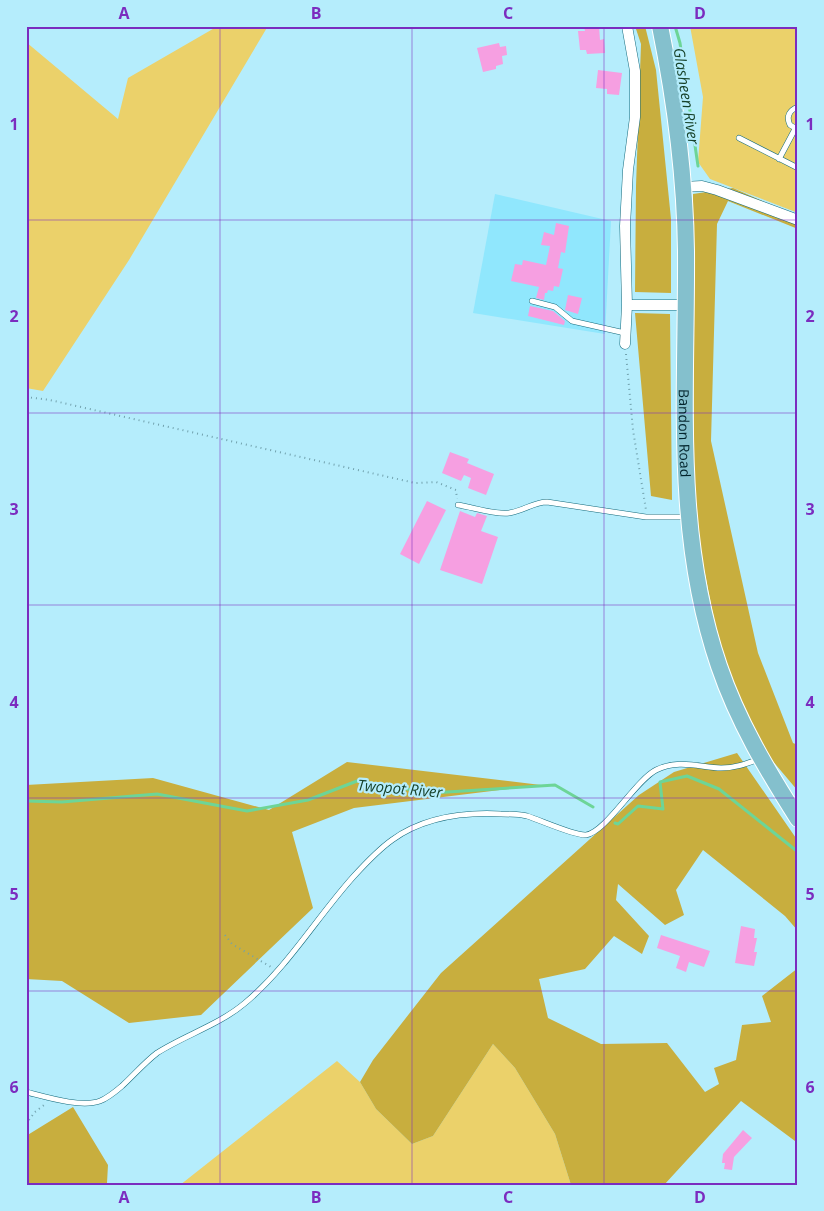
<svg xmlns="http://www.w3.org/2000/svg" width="824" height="1211" viewBox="0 0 824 1211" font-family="'Open Sans',sans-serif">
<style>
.built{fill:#90e7fd}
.green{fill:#ebd16a}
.forest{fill:#c8ae3e}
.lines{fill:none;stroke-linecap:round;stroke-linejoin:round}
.stream{stroke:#6dd597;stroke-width:3}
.building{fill:#f69fe1}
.lane-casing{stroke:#136a7c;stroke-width:6}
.street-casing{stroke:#136a7c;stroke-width:11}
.primary-casing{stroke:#fff;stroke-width:18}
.path{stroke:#71a1ad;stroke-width:2;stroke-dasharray:1 4;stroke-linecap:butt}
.lane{stroke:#fff;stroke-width:5}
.street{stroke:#fff;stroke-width:10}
.primary{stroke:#84c0cd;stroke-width:16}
.grid{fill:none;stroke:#7b2cbf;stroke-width:1;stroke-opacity:0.55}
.labels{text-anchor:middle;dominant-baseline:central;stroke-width:4.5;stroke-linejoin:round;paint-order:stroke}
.street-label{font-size:14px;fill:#03252d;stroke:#b5edfc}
.water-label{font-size:15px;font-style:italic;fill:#17422a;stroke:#b5edfc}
.neatline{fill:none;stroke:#7b2cbf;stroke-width:2}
.grid-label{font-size:16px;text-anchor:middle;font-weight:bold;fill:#7b2cbf}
</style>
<rect width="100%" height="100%" fill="#b5edfc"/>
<path class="built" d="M495,194L611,221L605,334L473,313Z"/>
<path class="green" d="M218,26H268L129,260L43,391L26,388V42L118,119L128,78Z
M690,26H798V213L710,179L698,162L703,97Z
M493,1044L515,1068L555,1134L571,1185H180L337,1061L360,1082L376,1109L412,1144L433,1136Z"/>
<path class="forest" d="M635,26H645L656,70L671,219V293L635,292L636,186L641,44Z
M733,188L798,217V229L728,201L717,224L711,441L758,653L793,743L798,745V791L760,746L720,649L694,519L693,194Z
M635,313L670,314L672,500L651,496Z
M737,753L798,841V931L785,916L703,850L676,890L684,915L665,925L618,884L616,900L649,936L642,954L614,936L585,969L539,979L548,1018L601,1044L667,1043L705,1092L719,1084L714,1068L736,1060L742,1025L771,1022L762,996L798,968V1138L795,1141L741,1101L664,1185H571L555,1134L515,1068L493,1044L433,1136L412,1144L376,1109L360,1082L373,1060L441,973L639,795L674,772Z
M347,762L541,785L354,808L292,832L313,908L201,1015L129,1023L62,981L26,979V785L153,778L269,810Z
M73,1107L108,1165L107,1183L105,1185H26V1136Z"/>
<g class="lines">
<path class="stream" d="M675,26L680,43L698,166
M26,801L62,802L157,794L247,811L308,800L357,781L432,793L555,785L593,807
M615,823L618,824L638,806L663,809L660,782L687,776L719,789L798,852"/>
</g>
<path class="building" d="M584,26H599L600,40L604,39L605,53L587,54L586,50H580L578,31H585Z
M499,43L500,47L506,46L507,55L502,56L503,64L496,66V69L483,72L477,48Z
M598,70L622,73L619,95L607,94V89L596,88Z
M556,223L569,226L565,253L561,252L558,268L563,269L559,287L554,286L553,291L548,290L547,293H545L544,300L536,298L539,287L511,281L515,264L522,265L523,260L546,265L550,246L541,245L544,232L554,235Z
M568,295L582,298L578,314L565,310Z
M530,306L553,311L565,321L564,325L528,316Z
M450,452L469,459L467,463L494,474L486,495L468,488L471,478L464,475L461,481L442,473Z
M427,501L446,510L419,564L400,554Z
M460,511L475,517L477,513L487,516L481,531L498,537L482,584L440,570Z
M741,926L755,929L754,938H757L754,952H757L754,966L735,963Z
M661,935L710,951L704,967L689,962L686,972L676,968L680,956L657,948Z
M743,1130L752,1138L734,1157L732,1170L724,1169L725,1163H722L723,1154Z"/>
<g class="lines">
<defs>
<path id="lane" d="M797,129L790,125C786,117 789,110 798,107
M739,138L798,168
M779,159L795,129
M532,301L555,307L572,321L625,333
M458,505C472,507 495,515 509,513C523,511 534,502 547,502L646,517H686
M26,1092C46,1097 81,1108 100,1101C108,1098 115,1092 122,1086C134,1075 144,1063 157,1053C185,1035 219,1025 245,1003C288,967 317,917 354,876C365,864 378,850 392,840C424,817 463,812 501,814C510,814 519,814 527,816C540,820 575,836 586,835C606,832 635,781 656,770C678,759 699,767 721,768C735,768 746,764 759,759"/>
<path id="street" d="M683,187L702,186L717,190L798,220
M627,305H685
M625,344L627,305L625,226L628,170L635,117V71L627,26"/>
<g id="primary">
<path id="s1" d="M660,26C675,100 685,175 686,251C687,390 673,532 719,666C738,722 767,770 798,819"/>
</g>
</defs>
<use href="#lane" class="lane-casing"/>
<use href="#street" class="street-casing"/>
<use href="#primary" class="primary-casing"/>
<path class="path" d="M626,354L633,430L646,510
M26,397L50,400L415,483L436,482L456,490L457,499
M225,935L232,944L271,967
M26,1124L35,1112L44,1105"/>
<use href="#lane" class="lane"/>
<use href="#street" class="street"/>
<use href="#primary" class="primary"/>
</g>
<path class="grid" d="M220,26V1185M412,26V1185M604,26V1185M26,220H798M26,413H798M26,605H798M26,798H798M26,991H798"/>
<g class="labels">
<g class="street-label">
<text stroke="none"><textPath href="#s1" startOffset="409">Bandon Road</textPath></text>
</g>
<g class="water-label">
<text transform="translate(687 96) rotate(81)">Glasheen River</text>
<text transform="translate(400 788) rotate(5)">Twopot River</text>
</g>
</g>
<rect width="824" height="1211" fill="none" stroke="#b5edfc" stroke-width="55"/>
<rect x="28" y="28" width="768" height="1156" class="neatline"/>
<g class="grid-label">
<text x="124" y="19">A</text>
<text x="316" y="19">B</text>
<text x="508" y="19">C</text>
<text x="700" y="19">D</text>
<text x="14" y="130">1</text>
<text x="810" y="130">1</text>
<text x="14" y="322">2</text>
<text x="810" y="322">2</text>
<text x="14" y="515">3</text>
<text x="810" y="515">3</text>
<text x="14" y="708">4</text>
<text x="810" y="708">4</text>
<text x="14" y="900">5</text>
<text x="810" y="900">5</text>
<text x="14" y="1093">6</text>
<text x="810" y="1093">6</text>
<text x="124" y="1203">A</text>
<text x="316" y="1203">B</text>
<text x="508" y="1203">C</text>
<text x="700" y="1203">D</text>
</g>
</svg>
